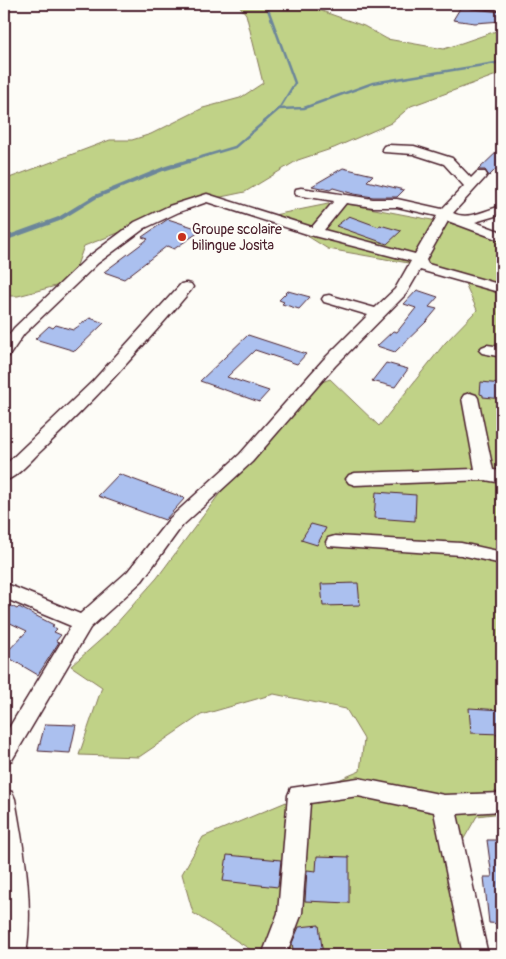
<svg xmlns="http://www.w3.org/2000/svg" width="506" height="959" viewBox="0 0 506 959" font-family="Pangolin,sans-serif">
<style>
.green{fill:#c0d287;stroke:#857859}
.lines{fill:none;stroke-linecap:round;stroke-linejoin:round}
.stream-far1{stroke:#6c869a;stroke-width:2.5}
.stream{stroke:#6c869a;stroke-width:4}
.building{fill:#abc0ef;stroke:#4a1f2b}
.street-casing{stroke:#4a1f2b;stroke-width:3}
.street{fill:#fdfcf7;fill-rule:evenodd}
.poi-dot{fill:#c8321e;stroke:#fdfcf7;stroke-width:2}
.labels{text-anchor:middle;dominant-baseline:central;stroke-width:4;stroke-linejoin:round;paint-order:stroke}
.far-poi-label{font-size:14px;fill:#4a1f2b;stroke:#fdfcf7;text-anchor:start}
</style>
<rect width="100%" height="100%" fill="#fdfcf7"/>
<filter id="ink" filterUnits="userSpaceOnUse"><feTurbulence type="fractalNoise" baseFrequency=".02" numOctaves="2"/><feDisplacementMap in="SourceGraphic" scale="10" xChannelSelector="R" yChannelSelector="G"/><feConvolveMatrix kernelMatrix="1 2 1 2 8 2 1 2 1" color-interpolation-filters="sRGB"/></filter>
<g filter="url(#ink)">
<path class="green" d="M238,4H302L364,26L387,39L444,49L502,29V73L411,106L391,123L334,148L298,160L245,192L202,201L84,246L71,282L18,296H4V180L110,140H132L151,134L203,108L240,98L263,83L246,14Z
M338,202L484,230L502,237V813L477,816L458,849L487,955H259L193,913L182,874L203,837L360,771L364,739L346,709L274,694L201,715L139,757L79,755L102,687L71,666L106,635L157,578L295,392L330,379L379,426L445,343L477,310L460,272L328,249L274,215Z"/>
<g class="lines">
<path class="stream-far1" d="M279,109L304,108L373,83L502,62
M185,162L235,147L279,109L295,83L266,4"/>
<path class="stream" d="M4,239L59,219L95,197L163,169L189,161"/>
</g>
<path class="building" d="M462,5L472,9L502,12V21L475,23L453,20Z
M502,147V163L489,176L485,170H478Z
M343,168L373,175L367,181L404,190L397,197H373L354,194L333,188L330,190L312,186Z
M349,216L379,227L380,225L401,231L387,244L336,226Z
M168,219L202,230L174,249L167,246L124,279L104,272L148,239L142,237Z
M417,290L438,297L429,307L437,309L427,321L395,352L377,346L393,331L397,332L416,308L404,304Z
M288,291L310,297L299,309L282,304L284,302L279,300Z
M90,318L104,323L75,351L35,339L49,326L53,328L56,325L73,330Z
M248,335L306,354L297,364L255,350L227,377L269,391L259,402L200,381Z
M386,363L408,369L395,387L372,381Z
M481,382L502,384V399L483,397V395L480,394Z
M119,474L154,487L185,498L165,520L98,496Z
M376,492L416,495L415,521L374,518Z
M311,524L326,528L317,545L301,540Z
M358,583L360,605L323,606L321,584Z
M4,602L17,609L19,607L54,625L52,626L57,629L54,632L61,635L56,641L59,642L38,675L4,655L27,631L4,620Z
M469,708L502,710V734L471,733Z
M45,724L76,725L70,753L38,751Z
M487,840H502V924L489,923L484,877H492Z
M227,855L281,860L278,887L223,881Z
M317,856L349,857V903L305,901L307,870L316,871Z
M319,925L323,955H294L292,943L299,927Z"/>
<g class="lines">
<defs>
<path id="street" d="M467,4H502V10L472,7Z
M388,145L414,146L452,158L471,178L477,172H485L487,175L485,178L453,213C469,221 487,209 502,206V214L475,222L502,232V241L448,221L426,260L428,264L502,285V293L420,270L406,294L335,366L252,462L182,526L142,581L90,628L12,760L4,763V736L71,626L4,598V583L80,614L128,571L170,518L240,454L323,360L368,315L324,302L322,299L324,296L329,295L375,308L395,289L411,261L310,235L207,202L179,212L145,228L98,263L24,334L9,356L4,358V342L14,328L88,257L135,222L169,206L207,194L312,227L334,201L296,195L295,192L296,189L301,188L373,199H397L442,209L464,186L444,164L413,154L384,152L382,149L384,146ZM346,203L373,207H397L437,216L415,254L324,230Z
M186,283L191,284L193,287L191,290C144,346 95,400 42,450C31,460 18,477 4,481V466L93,381L181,284Z
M487,345L502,347V357L482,353L479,350L482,347Z
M470,393L476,395L478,398L493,470L502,471V483L485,480L355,485L349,483L346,479L349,475L355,473L475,469L462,398L464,395Z
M335,536L461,543L502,552V564L461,555L328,546L326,542L328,538Z
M358,778L444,795L502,793V811L457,814L488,955H463L434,812L358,796L310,803L302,913L286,955H262L278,913L288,795L291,788Z
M4,790L12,792L15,799C24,851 34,902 26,955H4Z"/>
</defs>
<use href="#street" class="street-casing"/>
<use href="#street" class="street"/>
</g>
</g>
<circle class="poi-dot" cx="182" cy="237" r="5"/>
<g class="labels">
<g class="far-poi-label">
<text x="192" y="229">Groupe scolaire<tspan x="192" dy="16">bilingue Josita</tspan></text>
</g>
</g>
<rect width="506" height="959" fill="none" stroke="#fdfcf7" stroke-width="20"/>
<rect x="10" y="10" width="486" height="939" fill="none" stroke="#4a1f2b" stroke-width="2" filter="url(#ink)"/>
</svg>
